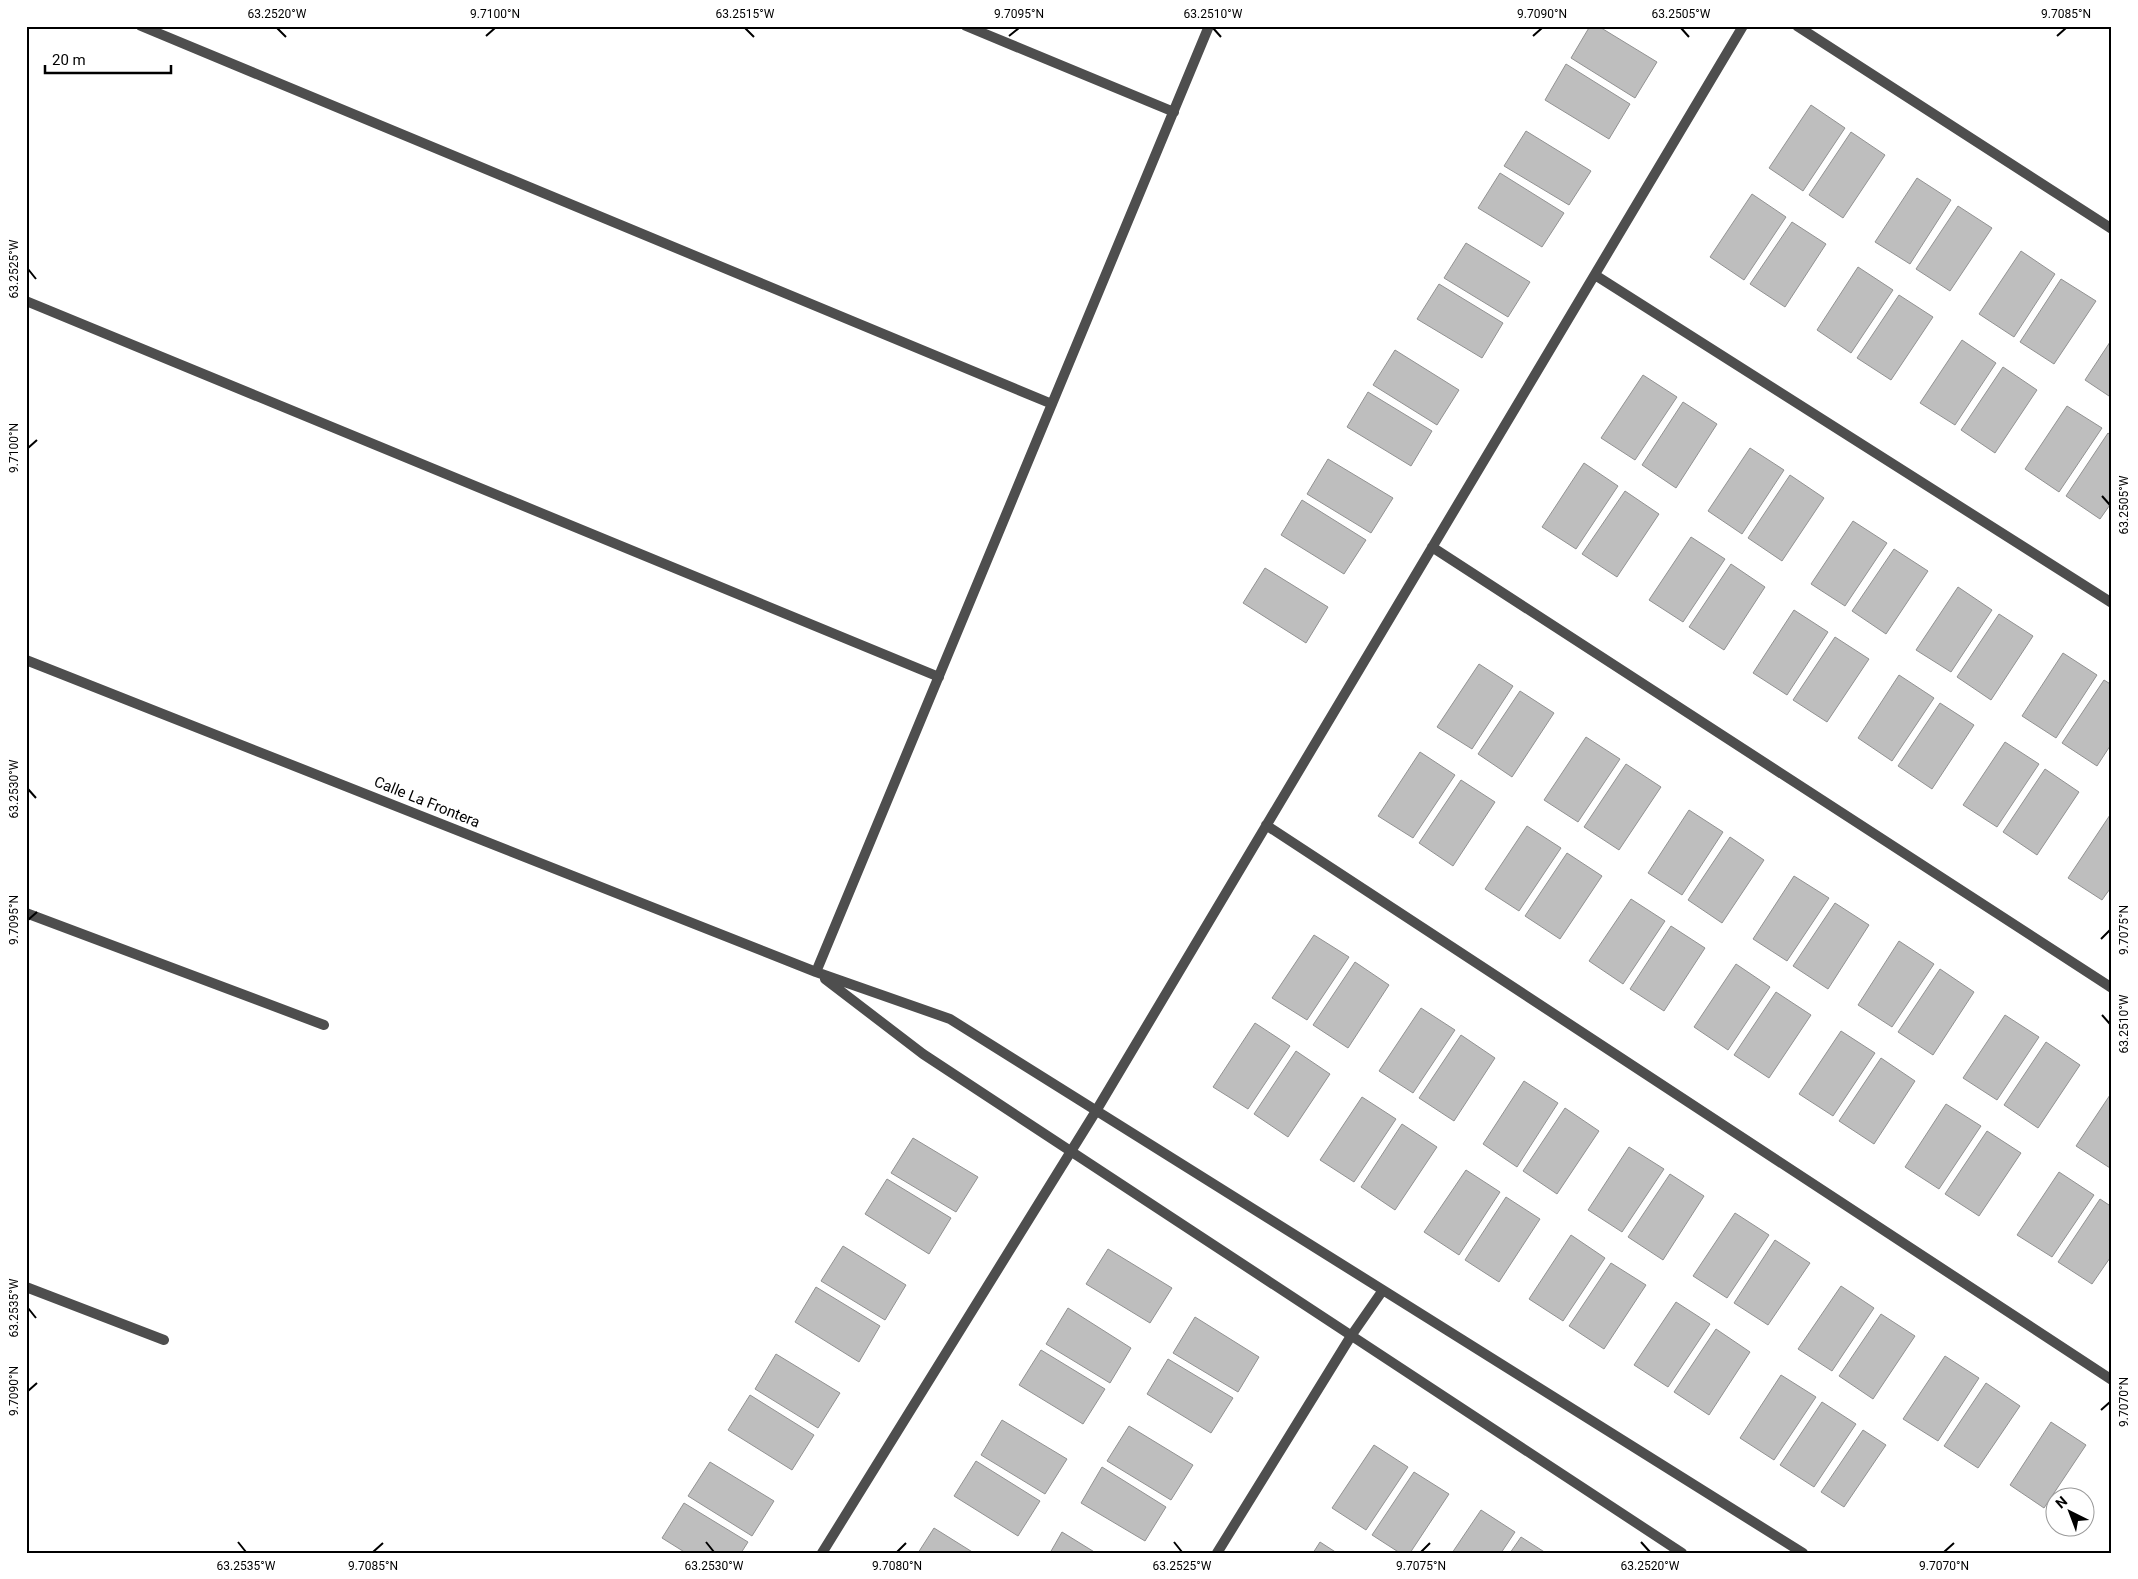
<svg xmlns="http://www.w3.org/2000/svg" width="2138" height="1579" viewBox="0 0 2138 1579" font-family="Roboto,sans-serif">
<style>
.building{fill:#bebebe;stroke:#929292}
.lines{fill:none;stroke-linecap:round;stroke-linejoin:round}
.minor{stroke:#4e4e4e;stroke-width:10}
.ticks{fill:none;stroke:#000;stroke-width:2}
.labels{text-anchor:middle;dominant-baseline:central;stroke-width:5;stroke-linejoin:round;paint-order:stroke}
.street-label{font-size:15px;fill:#000;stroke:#fff}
.neatline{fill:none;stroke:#000;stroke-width:2}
.ticks-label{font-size:12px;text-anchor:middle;fill:#000}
</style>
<rect width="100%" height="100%" fill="#fff"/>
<path class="building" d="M1590,26H1598L1657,62L1635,98L1571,58Z
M1566,64L1630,104L1609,139L1545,100Z
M1811,105L1845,128L1803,191L1769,168Z
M1526,131L1591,171L1569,205L1504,166Z
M1851,132L1885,155L1843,218L1809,195Z
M1500,173L1564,213L1542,247L1478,208Z
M1917,178L1951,200L1910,264L1875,242Z
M1752,194L1786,217L1744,280L1710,257Z
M1958,206L1992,228L1950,291L1916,269Z
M1792,222L1826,244L1785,307L1750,284Z
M1466,243L1530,282L1508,317L1444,278Z
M2021,251L2055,274L2014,337L1979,314Z
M1858,267L1893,290L1851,353L1817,330Z
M2061,279L2096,301L2054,364L2020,342Z
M1439,284L1503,323L1482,358L1417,319Z
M1899,295L1933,317L1891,380L1857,358Z
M2112,339V398L2085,380Z
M1962,340L1996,363L1955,425L1920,403Z
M1395,350L1459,390L1437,425L1373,385Z
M2003,367L2037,390L1995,453L1961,430Z
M1643,375L1677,397L1635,460L1601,438Z
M1368,392L1432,431L1411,466L1347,427Z
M1683,402L1717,424L1676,488L1642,465Z
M2067,406L2102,428L2059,492L2025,469Z
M2108,433L2112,436V502L2100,519L2066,496Z
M1750,448L1784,470L1742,534L1708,511Z
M1328,459L1393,498L1371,533L1307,494Z
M1584,463L1618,486L1576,549L1542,527Z
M1790,475L1824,498L1782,561L1748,538Z
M1625,491L1659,514L1617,577L1582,554Z
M1302,500L1366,540L1344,574L1281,535Z
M1853,521L1887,543L1845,606L1811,584Z
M1691,537L1725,559L1683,622L1649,600Z
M1894,549L1928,571L1886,634L1852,611Z
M1731,564L1765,587L1724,650L1689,627Z
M1265,568L1328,607L1306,643L1243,603Z
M1958,587L1992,610L1951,672L1916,650Z
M1794,610L1828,632L1787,695L1753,673Z
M1999,614L2033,636L1991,700L1957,677Z
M1835,637L1869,659L1827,722L1793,700Z
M2063,653L2097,675L2056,738L2022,716Z
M1479,664L1513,686L1472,749L1437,727Z
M1899,675L1934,698L1892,761L1858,738Z
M2104,680L2112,685V743L2097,766L2062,743Z
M1520,691L1554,713L1512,777L1478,754Z
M1940,703L1974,725L1932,789L1898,766Z
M1586,737L1620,759L1578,822L1544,800Z
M2005,742L2039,764L1997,827L1963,805Z
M1420,752L1455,775L1413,838L1378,816Z
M1626,764L1661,787L1619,850L1584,827Z
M2045,769L2079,792L2037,855L2003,832Z
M1461,780L1495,802L1453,866L1419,843Z
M1689,810L1723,832L1682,895L1648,873Z
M2110,815L2112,816V886L2102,900L2068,878Z
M1527,826L1561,848L1519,911L1485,889Z
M1730,837L1764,860L1722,923L1688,900Z
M1567,853L1602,876L1560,939L1525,916Z
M1794,876L1829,898L1787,961L1753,939Z
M1631,899L1665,921L1623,984L1589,961Z
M1835,903L1869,925L1828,989L1793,966Z
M1671,926L1705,948L1664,1011L1630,989Z
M1314,935L1349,957L1307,1020L1272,998Z
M1899,941L1934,964L1892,1027L1858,1005Z
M1355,962L1389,985L1348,1048L1313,1025Z
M1736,964L1770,987L1728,1050L1694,1027Z
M1940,969L1974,992L1933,1055L1898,1032Z
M1776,992L1811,1015L1769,1078L1734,1055Z
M1421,1008L1455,1030L1413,1093L1379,1071Z
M2005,1015L2039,1037L1997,1100L1963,1078Z
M1255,1023L1290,1046L1248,1109L1213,1087Z
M1841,1031L1875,1053L1833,1116L1799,1094Z
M1461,1035L1495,1058L1454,1121L1419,1098Z
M2046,1042L2080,1065L2038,1128L2004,1105Z
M1296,1051L1330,1074L1288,1137L1254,1114Z
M1881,1058L1915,1081L1874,1144L1839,1121Z
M1524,1081L1558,1103L1517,1167L1483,1144Z
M2112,1092V1166L2110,1168L2076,1146Z
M1362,1097L1396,1119L1354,1182L1320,1160Z
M1946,1104L1981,1126L1939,1189L1905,1167Z
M1565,1108L1599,1131L1557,1194L1523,1171Z
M1402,1124L1437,1147L1395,1210L1361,1187Z
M1987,1131L2021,1153L1979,1216L1945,1194Z
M913,1138L978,1177L956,1212L891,1173Z
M1629,1147L1664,1169L1622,1232L1588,1210Z
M1466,1170L1500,1192L1459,1255L1424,1232Z
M2059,1172L2094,1195L2052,1257L2017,1235Z
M1670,1174L1704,1196L1663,1260L1628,1237Z
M887,1179L951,1218L929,1254L865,1214Z
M1506,1197L1540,1219L1499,1282L1465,1260Z
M2100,1199L2112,1207V1255L2092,1284L2058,1262Z
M1735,1213L1769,1235L1727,1298L1693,1276Z
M1571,1235L1605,1258L1563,1321L1529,1299Z
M1775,1240L1810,1263L1768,1325L1734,1303Z
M843,1246L906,1285L885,1320L821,1281Z
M1108,1249L1172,1288L1150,1323L1086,1284Z
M1611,1263L1646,1285L1604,1349L1569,1326Z
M1841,1286L1874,1308L1832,1371L1798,1349Z
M816,1287L880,1326L859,1362L795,1322Z
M1676,1302L1710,1324L1668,1387L1634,1365Z
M1068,1308L1131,1348L1110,1383L1046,1344Z
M1881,1314L1915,1336L1873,1399L1839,1376Z
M1195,1317L1259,1357L1238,1392L1173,1353Z
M1716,1329L1750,1352L1709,1415L1674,1392Z
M1041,1350L1105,1389L1083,1424L1019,1385Z
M776,1354L840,1393L818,1428L755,1389Z
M1945,1356L1979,1378L1938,1441L1903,1419Z
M1168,1359L1233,1398L1211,1433L1147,1394Z
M1781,1375L1816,1397L1774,1460L1740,1438Z
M1986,1383L2020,1406L1978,1468L1944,1446Z
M750,1395L814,1435L792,1470L728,1430Z
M1822,1402L1856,1424L1814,1487L1780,1465Z
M1002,1420L1067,1459L1045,1494L981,1455Z
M2051,1422L2086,1445L2044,1508L2010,1485Z
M1129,1426L1193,1465L1171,1500L1107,1461Z
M1863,1430L1886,1445L1844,1507L1821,1492Z
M1374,1445L1408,1467L1366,1530L1332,1508Z
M976,1461L1040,1501L1018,1536L954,1496Z
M710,1462L774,1501L752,1536L688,1496Z
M1102,1467L1166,1507L1145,1541L1081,1503Z
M1414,1472L1449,1494L1410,1553H1400L1372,1535Z
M684,1503L748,1542L741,1553H686L662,1538Z
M1481,1510L1515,1532L1501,1553H1452Z
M934,1528L974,1553H918Z
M1062,1532L1096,1553H1050Z
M1521,1537L1546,1553H1510Z
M1320,1542L1337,1553H1313Z"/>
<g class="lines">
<path class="minor" d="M141,26L1052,404
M966,26L1174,112
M1797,26L2112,229
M1595,275L2112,603
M26,301L939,677
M1432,547L2112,988
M26,660L816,972L950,1019L1803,1553
M1266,825L2112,1380
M26,913L324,1025
M816,972L1209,26
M825,979L923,1054L1682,1553
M26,1287L164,1340
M822,1553L1096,1111L1743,26
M1217,1553L1351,1336L1383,1290"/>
</g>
<path class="ticks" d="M277,28L286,37M745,28L754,37M1213,28L1221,37M1681,28L1689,37M486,36L495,28M1009,36L1019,28M1533,36L1542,28M2057,36L2066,28M28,269L36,279M28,448L37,440M2102,496L2110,505M28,789L36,798M28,920L37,912M2101,939L2110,930M2102,1015L2110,1024M28,1308L36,1318M28,1391L37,1383M2101,1410L2110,1402M238,1542L246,1552M706,1542L714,1552M1174,1542L1182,1552M1641,1542L1650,1552M373,1552L383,1543M897,1552L906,1543M1421,1552L1430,1543M1944,1552L1954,1543"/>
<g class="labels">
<g class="street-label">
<text transform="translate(427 802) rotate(22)">Calle La Frontera</text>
</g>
</g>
<rect width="2138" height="1579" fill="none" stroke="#ffffff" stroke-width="55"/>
<g transform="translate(2070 1512) rotate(318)"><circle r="24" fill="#ffffff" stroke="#999999"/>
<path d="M0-4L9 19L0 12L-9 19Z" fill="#000000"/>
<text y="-8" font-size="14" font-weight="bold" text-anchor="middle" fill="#000000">N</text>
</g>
<path d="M45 65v8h126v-8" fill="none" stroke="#000000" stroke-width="2.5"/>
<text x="52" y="65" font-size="15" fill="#000000" stroke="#ffffff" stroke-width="4" paint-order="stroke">20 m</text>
<rect x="28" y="28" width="2082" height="1524" class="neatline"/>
<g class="ticks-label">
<text x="277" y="18">63.2520°W</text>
<text x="495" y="18">9.7100°N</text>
<text x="745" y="18">63.2515°W</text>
<text x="1019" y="18">9.7095°N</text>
<text x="1213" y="18">63.2510°W</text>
<text x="1542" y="18">9.7090°N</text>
<text x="1681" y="18">63.2505°W</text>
<text x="2066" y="18">9.7085°N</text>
<text transform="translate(14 269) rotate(-90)" y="4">63.2525°W</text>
<text transform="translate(14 448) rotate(-90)" y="4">9.7100°N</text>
<text transform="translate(2124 505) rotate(-90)" y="4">63.2505°W</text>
<text transform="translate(14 789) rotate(-90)" y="4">63.2530°W</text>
<text transform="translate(14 920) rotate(-90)" y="4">9.7095°N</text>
<text transform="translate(2124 930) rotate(-90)" y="4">9.7075°N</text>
<text transform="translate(2124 1024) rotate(-90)" y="4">63.2510°W</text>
<text transform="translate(14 1308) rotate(-90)" y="4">63.2535°W</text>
<text transform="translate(14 1391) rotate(-90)" y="4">9.7090°N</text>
<text transform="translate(2124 1402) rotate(-90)" y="4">9.7070°N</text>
<text x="246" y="1570">63.2535°W</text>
<text x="373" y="1570">9.7085°N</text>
<text x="714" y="1570">63.2530°W</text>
<text x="897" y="1570">9.7080°N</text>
<text x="1182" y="1570">63.2525°W</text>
<text x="1421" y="1570">9.7075°N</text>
<text x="1650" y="1570">63.2520°W</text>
<text x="1944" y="1570">9.7070°N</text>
</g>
</svg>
